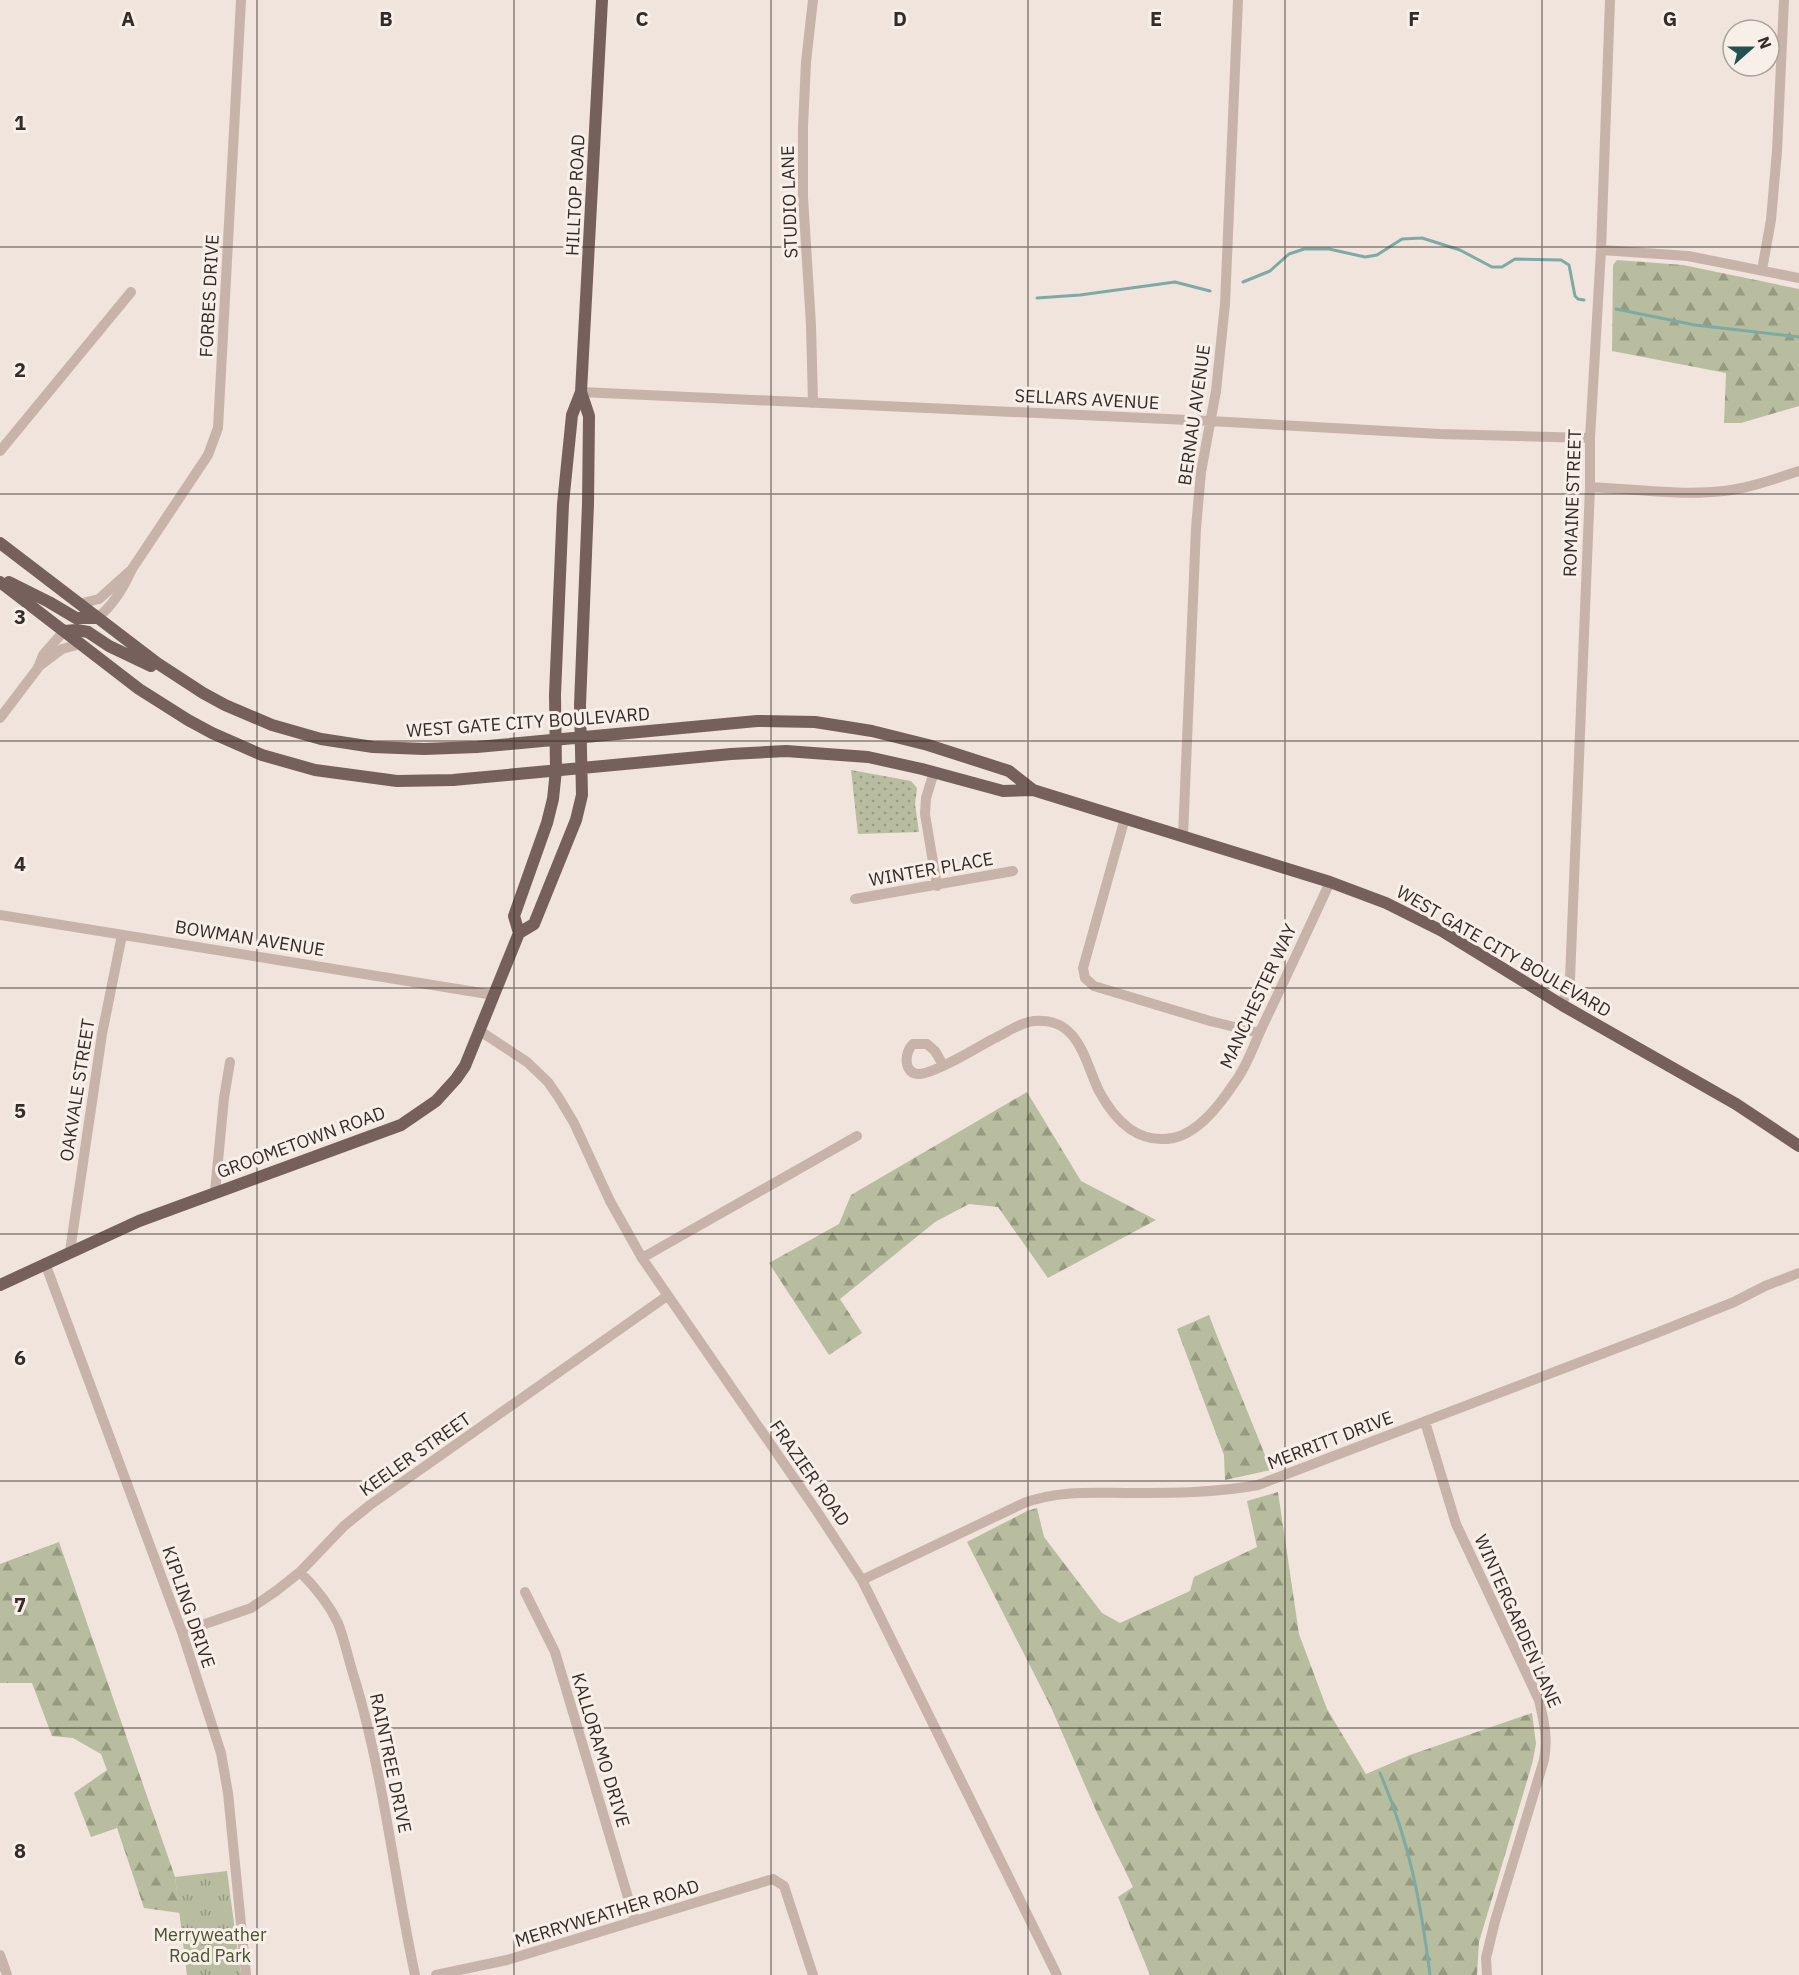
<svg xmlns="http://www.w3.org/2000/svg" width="1799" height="1975" viewBox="0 0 1799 1975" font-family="'IBM Plex Sans',sans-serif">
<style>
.grass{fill:url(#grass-dots)}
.forest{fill:url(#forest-firs)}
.park{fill:url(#park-tufts)}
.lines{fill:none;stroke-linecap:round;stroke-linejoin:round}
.stream{stroke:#7eaaa6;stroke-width:3}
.minor{stroke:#c7b3a9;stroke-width:10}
.major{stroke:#75605b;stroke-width:12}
.grid{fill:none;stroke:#352b28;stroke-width:1.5;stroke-opacity:0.55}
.labels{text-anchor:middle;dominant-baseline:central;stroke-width:6;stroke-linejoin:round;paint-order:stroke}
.street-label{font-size:18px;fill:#352b28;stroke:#f8efe8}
.park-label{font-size:18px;fill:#49512e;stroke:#f8efe8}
.grid-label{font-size:20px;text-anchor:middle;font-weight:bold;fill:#352b28;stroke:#f8efe8;stroke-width:6;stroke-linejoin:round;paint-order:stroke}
</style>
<defs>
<pattern id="grass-dots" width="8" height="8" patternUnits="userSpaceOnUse" patternTransform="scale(1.5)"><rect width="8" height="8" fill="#b7bd9e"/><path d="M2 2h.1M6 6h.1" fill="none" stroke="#969a81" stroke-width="1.8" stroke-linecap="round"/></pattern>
<pattern id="forest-firs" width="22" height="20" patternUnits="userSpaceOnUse" patternTransform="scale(1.5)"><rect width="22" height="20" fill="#b7bd9e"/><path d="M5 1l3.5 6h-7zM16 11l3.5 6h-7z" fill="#969a81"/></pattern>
<pattern id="park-tufts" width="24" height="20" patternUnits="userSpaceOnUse" patternTransform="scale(1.5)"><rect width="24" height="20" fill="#b7bd9e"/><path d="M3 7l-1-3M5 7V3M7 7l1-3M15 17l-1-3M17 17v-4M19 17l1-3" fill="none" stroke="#969a81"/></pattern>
</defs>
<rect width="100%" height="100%" fill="#f0e4dc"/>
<path class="grass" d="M851,770L911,781L917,788L915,804L919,832L858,834Z"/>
<path class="forest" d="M1617,260L1683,265L1799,289V406L1741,423H1724L1726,373L1612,351L1613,265Z
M1027,1092L1081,1181L1156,1220L1048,1278L998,1207L969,1204L935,1222L840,1299L862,1333L829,1355L769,1263L839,1224L851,1195Z
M1209,1315L1217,1336L1271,1470L1225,1480L1224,1455L1177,1329Z
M1278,1492L1299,1634L1327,1709L1366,1774L1410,1755L1532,1713L1536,1744L1532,1764L1479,1942L1477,1975H1150L1118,1897L1133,1887L1098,1815L1050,1705L967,1542L1027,1511L1037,1508L1044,1537L1102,1613L1120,1623L1190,1591L1194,1577L1257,1547L1247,1501Z
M59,1542L175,1877L180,1913L144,1908L117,1828L91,1837L74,1793L107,1770L101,1754L73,1738L52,1736L32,1683H0V1564Z"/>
<path class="park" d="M227,1871L241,1975H187L175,1877Z"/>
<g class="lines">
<path class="stream" d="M1243,282L1270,271L1289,254L1304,249H1329L1365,257L1377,255L1402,239L1422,238L1460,250L1492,267H1502L1515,259L1561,260L1569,265L1575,296L1578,299L1584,300
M1037,298L1080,295L1175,282L1210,291
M1616,309L1695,325L1799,337
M1380,1773C1409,1840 1421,1903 1430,1975"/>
<path class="minor" d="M813,0L806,62L803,127V197L811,325L813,403
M1601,250L1688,256L1799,278
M1762,270L1771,220L1777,151L1784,0
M581,392L1210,421L1440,434L1590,438
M0,451L131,292
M1590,487C1634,489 1680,496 1724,491C1750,488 1774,479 1799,471
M79,604L99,599L130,571
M97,618C114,605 124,587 132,569L208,455L218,428L241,0
M38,667L62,649L80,644
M0,718L38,668L43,655L64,631
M934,772L926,798L925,814L937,886
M1125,818L1083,968L1085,978L1094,986L1210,1021L1259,1033
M1183,836L1196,528L1201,472L1216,391L1225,304L1238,0
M855,899L1013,871
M0,915L494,995
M1562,1005L1570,979L1590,487V438L1601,250L1610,0
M480,1031L527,1062L548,1082L559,1098L574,1123L610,1201L642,1258L816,1510L862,1580L1057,1975
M943,1065L935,1051L927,1044H913C904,1052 903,1075 920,1074C938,1072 976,1048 993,1039C1006,1033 1021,1022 1034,1021C1079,1017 1084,1060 1099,1091C1107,1106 1116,1119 1130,1129C1143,1138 1157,1141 1173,1138C1199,1133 1221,1103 1235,1082C1248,1065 1255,1041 1265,1021C1287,975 1309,928 1330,882
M215,1192L224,1098L230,1062
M70,1251L102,1034L122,935
M642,1258L857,1136
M45,1263L182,1632L221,1753L228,1793L246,1975
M1425,1422L1456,1524L1539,1700C1544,1721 1548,1738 1544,1760L1495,1921L1486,1958L1487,1975
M300,1572C315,1587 329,1604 338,1623C345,1641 349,1662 355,1680C384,1777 394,1877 415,1975
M862,1580L1024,1503C1058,1490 1094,1493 1129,1493C1173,1493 1215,1493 1258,1485L1659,1332L1734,1302L1765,1286L1799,1273
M525,1592L555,1652L635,1921
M182,1632L251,1608L276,1591L300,1572L344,1526L370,1505L667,1296
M0,1955L7,1975
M436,1975L507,1960L773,1879L784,1886L813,1975"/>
<path class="major" d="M0,543L157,663L203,693L225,705L272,725L321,739L373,747L424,749L477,747L757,721L815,722L872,731L928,745L1009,771L1033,790L1330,882L1386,903L1442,931L1562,1005L1736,1104L1799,1146
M0,582L139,689L188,720L212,733L262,755L315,770L397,781L453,780L731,754L786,751L868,757L922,769L1003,791L1033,790
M9,582L49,602L76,618H97
M64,631L77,630L88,632L109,646L151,666
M519,933L514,916L547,823L553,799L556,770L555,695L563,504L572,415L581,392L602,0
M0,1285L139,1221L401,1125L436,1101L456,1079L465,1066L519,933L534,924L576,820L582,795L580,705L588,504L589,416L581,392"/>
</g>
<path class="grid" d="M257,0V1975M514,0V1975M771,0V1975M1028,0V1975M1285,0V1975M1542,0V1975M0,247H1799M0,494H1799M0,741H1799M0,988H1799M0,1234H1799M0,1481H1799M0,1728H1799"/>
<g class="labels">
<g class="street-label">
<text transform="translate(575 195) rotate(-87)">HILLTOP ROAD</text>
<text transform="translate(789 202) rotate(-92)">STUDIO LANE</text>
<text transform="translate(209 296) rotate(-87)">FORBES DRIVE</text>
<text transform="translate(1087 399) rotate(3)">SELLARS AVENUE</text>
<text transform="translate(1194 415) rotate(-82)">BERNAU AVENUE</text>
<text transform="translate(1572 503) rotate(-88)">ROMAINE STREET</text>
<text transform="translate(528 722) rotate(-4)">WEST GATE CITY BOULEVARD</text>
<text transform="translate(931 869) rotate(-10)">WINTER PLACE</text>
<text transform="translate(250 938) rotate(9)">BOWMAN AVENUE</text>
<text transform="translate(1504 951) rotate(30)">WEST GATE CITY BOULEVARD</text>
<text transform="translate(1258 996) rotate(-65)">MANCHESTER WAY</text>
<text transform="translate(77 1090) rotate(-81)">OAKVALE STREET</text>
<text transform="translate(301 1142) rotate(-20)">GROOMETOWN ROAD</text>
<text transform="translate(1330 1440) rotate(-21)">MERRITT DRIVE</text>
<text transform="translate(415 1454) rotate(-35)">KEELER STREET</text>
<text transform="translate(810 1473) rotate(55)">FRAZIER ROAD</text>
<text transform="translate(189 1607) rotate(71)">KIPLING DRIVE</text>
<text transform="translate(1518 1621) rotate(66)">WINTERGARDEN LANE</text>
<text transform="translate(601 1750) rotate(73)">KALLORAMO DRIVE</text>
<text transform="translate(391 1763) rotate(78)">RAINTREE DRIVE</text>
<text transform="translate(607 1913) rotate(-17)">MERRYWEATHER ROAD</text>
</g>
<g class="park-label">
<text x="210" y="1934">Merryweather<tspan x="210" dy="21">Road Park</tspan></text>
</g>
</g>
<g class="grid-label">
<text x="128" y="26">A</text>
<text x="386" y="26">B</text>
<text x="642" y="26">C</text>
<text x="900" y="26">D</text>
<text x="1156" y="26">E</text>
<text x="1414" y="26">F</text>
<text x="1670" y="26">G</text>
<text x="20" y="130">1</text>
<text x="20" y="377">2</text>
<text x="20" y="624">3</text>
<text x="20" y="871">4</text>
<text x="20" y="1118">5</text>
<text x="20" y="1365">6</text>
<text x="20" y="1612">7</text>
<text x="20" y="1858">8</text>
</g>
<g transform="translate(1751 48) rotate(69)"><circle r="28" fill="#f8efe8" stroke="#aaa19b" stroke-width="1.5"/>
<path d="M0-4.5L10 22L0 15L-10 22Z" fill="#22524f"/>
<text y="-9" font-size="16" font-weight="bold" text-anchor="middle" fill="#352b28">N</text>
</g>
</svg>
